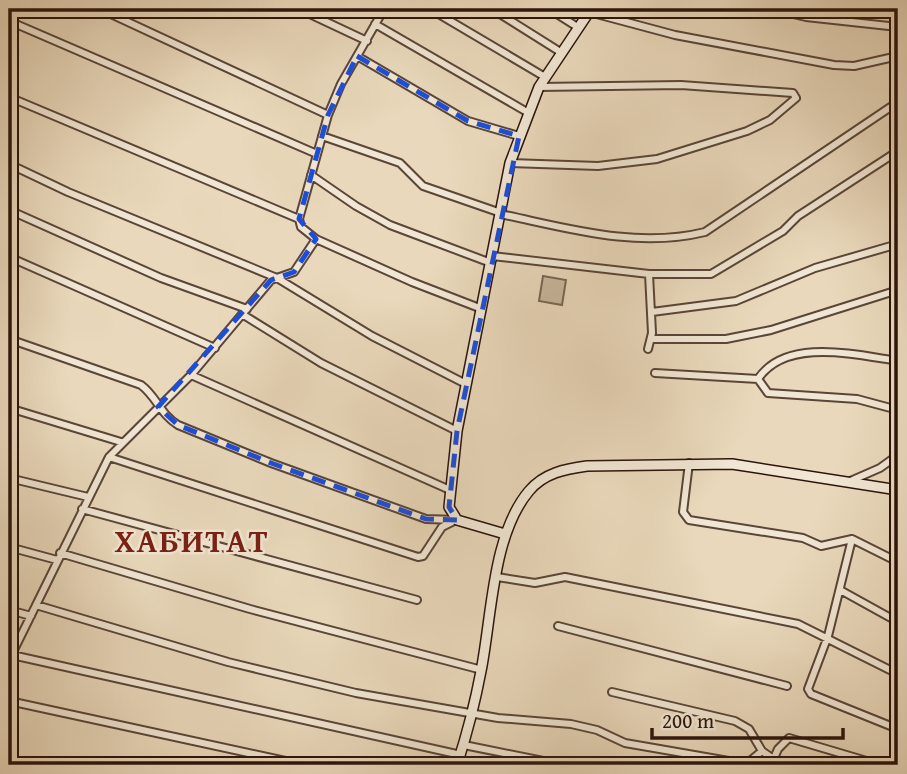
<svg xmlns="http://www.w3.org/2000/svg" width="907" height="774" viewBox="0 0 907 774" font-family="'Gentium Book Plus',serif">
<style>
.pitch{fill:#c9b79d;stroke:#7a6654;stroke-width:2}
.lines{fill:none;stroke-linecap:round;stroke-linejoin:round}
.street-casing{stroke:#5a4538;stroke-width:10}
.secondary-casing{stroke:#2b140c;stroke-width:12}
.street{stroke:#f1e6d3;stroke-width:6}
.secondary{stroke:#f1e6d3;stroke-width:9}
.marked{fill:none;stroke:#1d4ed8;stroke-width:5;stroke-dasharray:14 9;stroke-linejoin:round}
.labels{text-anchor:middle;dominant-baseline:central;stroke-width:5;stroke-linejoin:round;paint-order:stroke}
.district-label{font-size:32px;font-weight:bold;letter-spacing:2px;fill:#7a1f14;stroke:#f1e6d3}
</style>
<rect width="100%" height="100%" fill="#e9d8bb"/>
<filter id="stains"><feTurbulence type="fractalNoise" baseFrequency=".00286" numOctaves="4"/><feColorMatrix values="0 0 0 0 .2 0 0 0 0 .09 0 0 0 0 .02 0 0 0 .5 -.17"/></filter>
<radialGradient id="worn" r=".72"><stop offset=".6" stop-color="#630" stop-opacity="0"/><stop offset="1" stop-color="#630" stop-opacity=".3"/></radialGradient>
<path class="pitch" d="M543,276L566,280L562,305L539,301Z"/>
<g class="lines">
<defs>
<path id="street" d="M100,9L328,115
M299,9L367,41
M430,9L545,77
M492,9L562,53
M549,9L579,28
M772,9L806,17L898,27
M589,12L675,35L834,65L854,66L898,56
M9,21L317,154
M375,24L527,112
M357,56L468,121L519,136
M9,97L299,219
M322,136L400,163L423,186L501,213
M510,163L598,166L657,159L747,131L770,120L796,98L793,93L681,85L539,87
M9,164L68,192L277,278L372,336L466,384
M311,175L356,206L390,225L491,263
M9,210L161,278L247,309
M500,214C568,228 636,249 705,232L898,102
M316,239L412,282L482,309
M492,256L649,274H711L783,231L798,216L898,151
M9,257L215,348
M652,312L736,301L815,268L898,244
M242,314L321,363L457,431
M9,339L141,385C157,397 160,414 178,425L271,463L426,519L457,520
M651,339H726L771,330L898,290
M648,349L652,333L649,274
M655,373L758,379
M191,375L450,490
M758,379C786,337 856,355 898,361
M758,379L768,393L857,399L898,410
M9,408L121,442
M109,457L418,557L423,556L442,527L452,522
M689,463L683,512L689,520L803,538L821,546L852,539L898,562
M9,478L88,497
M848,482L880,468L898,455
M82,509L417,600
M852,539L828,636L808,689L811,694L898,729
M9,547L57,560
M60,553L250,609L482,670
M497,577L535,583L565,577L798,624L898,674
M842,591L898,622
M36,605L228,662L356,693L498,718L571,724L597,730L625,743L746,764
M9,610L31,616
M558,626L787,686
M12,655L461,755
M9,660L109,457L191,375L271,280L294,272L316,239L301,227L299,219L328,115L341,84L384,9
M612,692L735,721L749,729L762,751
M9,701L304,765
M464,745L563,765
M9,761L31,765
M745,765L762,751L772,758
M771,765L778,749L789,738L880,765"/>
<path id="secondary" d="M505,534L457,520L449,507L457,431L510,163L539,87L591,9
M457,765C467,734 475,703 481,671C492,616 492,535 529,491C544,473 565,469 587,466L732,464L898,490"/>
</defs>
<use href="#street" class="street-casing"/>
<use href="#secondary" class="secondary-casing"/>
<use href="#street" class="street"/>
<use href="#secondary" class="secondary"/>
</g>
<path class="marked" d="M357,56L468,121L519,136L457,431L449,507L457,520L426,519L271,463L178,425L158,407L271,280L294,272L316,239L299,219L328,115Z"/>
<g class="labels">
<g class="district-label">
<text x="192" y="540">ХАБИТАТ</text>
</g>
</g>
<rect width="907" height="774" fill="none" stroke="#e9d8bb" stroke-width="35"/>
<rect x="10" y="10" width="886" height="753" fill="none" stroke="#2b140c" stroke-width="3.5"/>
<rect x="18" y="18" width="872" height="739" fill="none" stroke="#2b140c" stroke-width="2"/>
<path d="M652 728v10h191v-10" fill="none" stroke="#2b140c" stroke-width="3.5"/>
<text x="662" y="728" font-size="21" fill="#2b140c" stroke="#f1e6d3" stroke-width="5" paint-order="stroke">200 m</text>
<rect width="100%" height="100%" filter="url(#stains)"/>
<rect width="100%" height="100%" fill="url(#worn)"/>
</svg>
